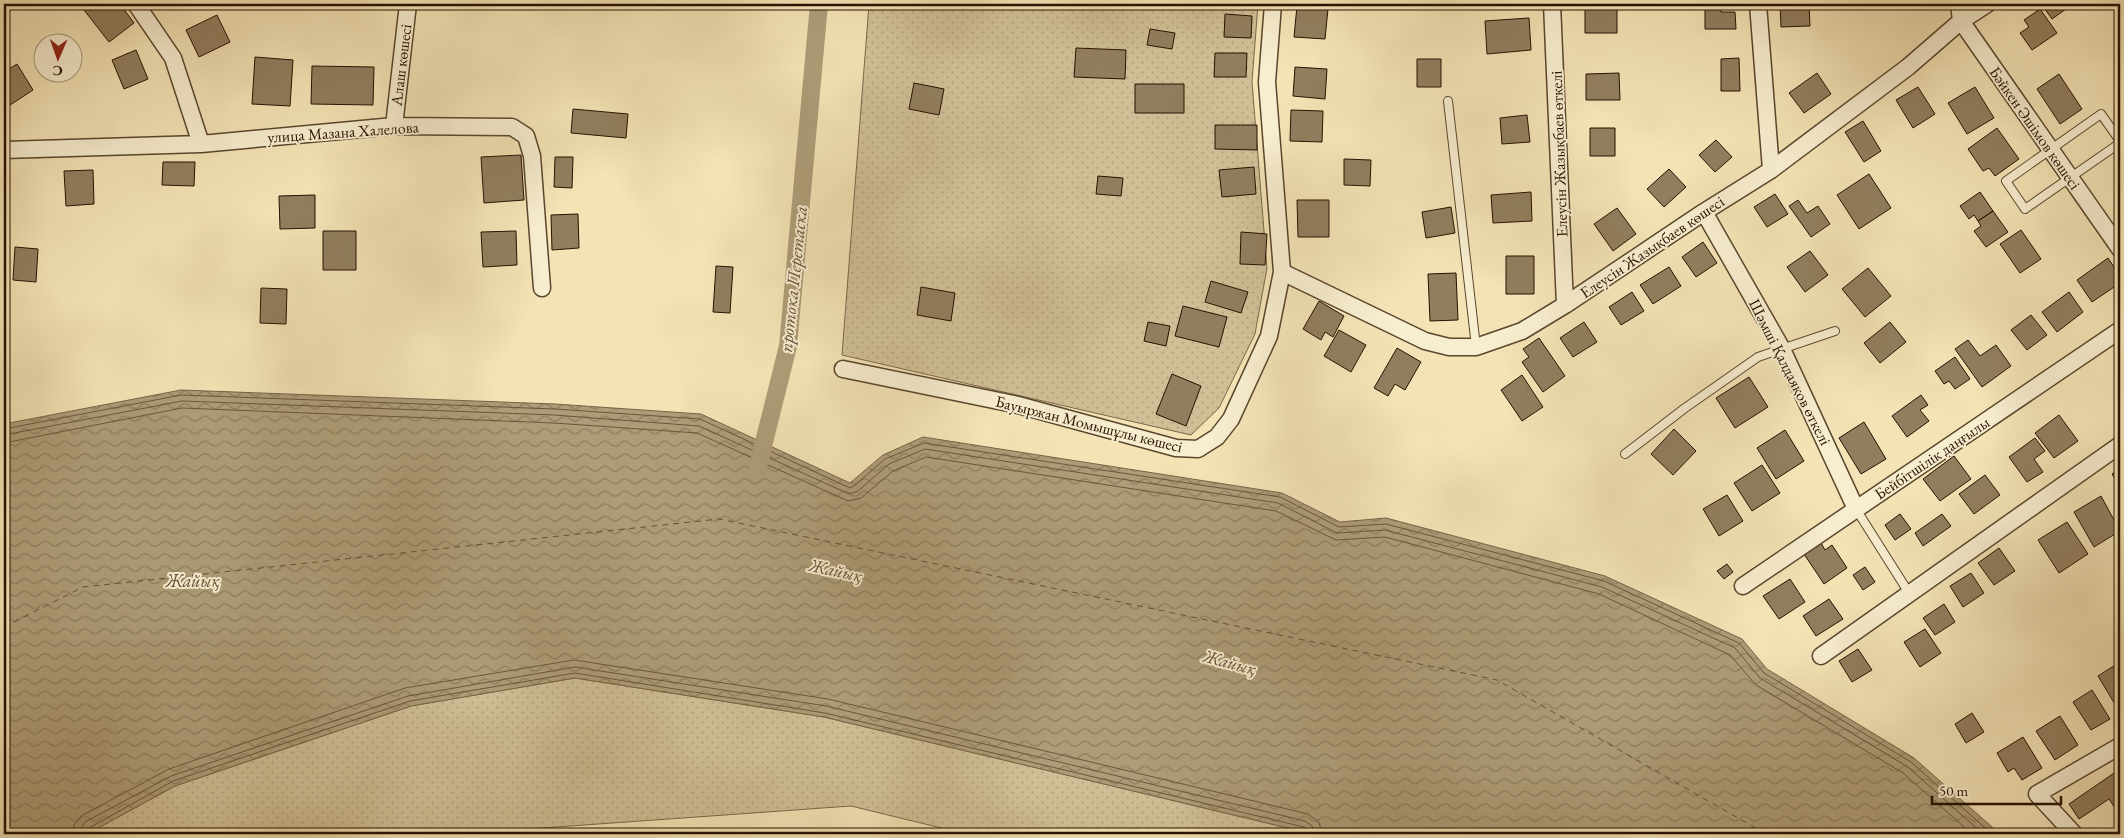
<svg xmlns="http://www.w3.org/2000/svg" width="2124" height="838" viewBox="0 0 2124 838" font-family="'EB Garamond',serif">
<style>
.grass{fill:url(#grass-dots);stroke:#7b684b}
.water{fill:url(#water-waves);stroke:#776447}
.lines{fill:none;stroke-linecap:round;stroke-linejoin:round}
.shore{stroke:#6a563c;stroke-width:1}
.canal{stroke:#ad9c77;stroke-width:18}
.ferry{stroke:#635036;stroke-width:1;stroke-dasharray:6 5;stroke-linecap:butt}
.building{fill:#917e5e;stroke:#261100}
.lane-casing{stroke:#59462d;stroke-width:10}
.street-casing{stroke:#59462d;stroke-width:19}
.lane{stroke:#f7edcf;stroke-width:8}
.street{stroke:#f7edcf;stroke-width:16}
.labels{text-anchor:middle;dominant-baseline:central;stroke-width:4;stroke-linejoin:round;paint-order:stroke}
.street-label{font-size:16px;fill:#261100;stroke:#f7edcf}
.water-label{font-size:18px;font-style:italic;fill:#635036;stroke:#f7edcf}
</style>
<defs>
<pattern id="grass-dots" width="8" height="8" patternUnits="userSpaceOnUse" patternTransform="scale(1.25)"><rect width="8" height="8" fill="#d0bf96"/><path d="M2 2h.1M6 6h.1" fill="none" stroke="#b2a380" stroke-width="1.8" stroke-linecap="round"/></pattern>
<pattern id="water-waves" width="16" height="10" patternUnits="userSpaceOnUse" patternTransform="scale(1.25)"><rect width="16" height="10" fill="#ad9c77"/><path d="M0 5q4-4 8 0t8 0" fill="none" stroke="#8d7e5f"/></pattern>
</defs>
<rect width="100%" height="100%" fill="#f3e3b5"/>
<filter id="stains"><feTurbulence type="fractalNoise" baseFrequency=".004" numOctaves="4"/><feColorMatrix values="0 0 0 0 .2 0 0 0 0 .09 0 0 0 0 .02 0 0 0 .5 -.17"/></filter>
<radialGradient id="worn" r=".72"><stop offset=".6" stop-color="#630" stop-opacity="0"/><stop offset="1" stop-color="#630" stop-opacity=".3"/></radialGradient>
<path class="grass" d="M869,4H1258L1252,82L1267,268L1255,334L1219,408L1191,435L842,355Z
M575,678L824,717L1313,834H966L851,806L458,834H87L175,786L411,706Z"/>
<path class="water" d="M181,390L555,404L701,414L850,483L883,455L923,437L1282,493L1340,522L1386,518L1605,576L1742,639L1767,669L1914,758L2000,834H1313L824,717L575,678L411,706L175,786L87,834H4V424Z"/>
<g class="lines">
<path class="shore" d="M4,429L181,395L555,409L700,419L850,488L854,486L885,459L924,443L1280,497L1339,527L1386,524L1604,581L1739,643L1764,673L1911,762L1992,834
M4,435L182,401L554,415L699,426L849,494L858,491L889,464L925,449L1278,503L1337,533L1385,530L1602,587L1735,648L1760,678L1908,767L1983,834
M4,443L182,408L554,423L697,433L848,501L861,498L893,471L926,457L1276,511L1336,540L1385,537L1599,594L1730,655L1756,685L1903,773L1972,834
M72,834L74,825L81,816L169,769L405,688L574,660L828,699L1308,814L1319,822L1322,834
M79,834L81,828L85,822L171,776L408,696L575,667L826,706L1305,821L1312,826L1315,834
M86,834L89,828L173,781L410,701L575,673L825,713L1304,827L1307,829L1308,834"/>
<path class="canal" d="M758,466L788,346L819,4"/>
<path class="ferry" d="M4,627L83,587L719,519L1497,680L1766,834"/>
</g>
<path class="building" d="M91,4H120L134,23L109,42L84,10Z
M171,4H190L174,10Z
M477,4H506L477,6Z
M1705,4H1721V12H1735L1736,29H1705Z
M1780,4H1809L1810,26L1781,27Z
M2044,4H2062L2066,9L2052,19L2042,5Z
M2112,4H2120V12L2119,13Z
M1297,6L1328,9L1325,39L1294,37Z
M1585,9H1617V33H1585Z
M2040,9L2057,33L2032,50L2020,33L2029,27L2024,20Z
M1225,14L1252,16L1251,38L1224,37Z
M217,15L230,42L199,57L186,30Z
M1529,18L1531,50L1487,54L1485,21Z
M1150,29L1175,33L1172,49L1147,45Z
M1076,48L1126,50L1125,79L1074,77Z
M136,50L148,79L124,89L112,60Z
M1215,53H1247L1246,77H1214Z
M255,57L293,60L290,106L252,104Z
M1739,58L1740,91H1721V59Z
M1417,59H1441V87H1417Z
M17,64L33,90L4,109V72Z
M312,66L374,67L373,105L311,104Z
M1295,67L1327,69L1325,99L1293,96Z
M1619,73L1620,100H1586V74Z
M1817,73L1831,94L1804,113L1789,93Z
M2059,74L2082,109L2060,124L2037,89Z
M914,83L944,89L939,115L909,109Z
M1135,84H1184V113H1135Z
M1918,87L1935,114L1913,128L1896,100Z
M1975,87L1994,118L1967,134L1948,103Z
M573,109L628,114L626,138L571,133Z
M1291,110L1323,111L1322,142L1290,141Z
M1527,115L1530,142L1502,144L1500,118Z
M1863,121L1881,151L1864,162L1845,132Z
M1215,125H1257V150L1215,149Z
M1590,128H1615V156H1590Z
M1997,128L2019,159L1995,176L1989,168L1983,171L1968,149Z
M1716,140L1732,157L1715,172L1699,155Z
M521,155L524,200L484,203L481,157Z
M555,157H573L572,188L554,187Z
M1344,159L1371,160L1370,186L1344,185Z
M163,162H195L194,186L162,185Z
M1254,167L1256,194L1222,197L1219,170Z
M1669,169L1686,187L1664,207L1647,189Z
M93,170L94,204L66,206L64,171Z
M1869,174L1891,208L1859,229L1837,195Z
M1098,176L1123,178L1121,196L1096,194Z
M1531,192L1532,221L1493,223L1491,195Z
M1980,192L1993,211L1978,221L1974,215L1969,219L1960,206Z
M1775,194L1788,214L1767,227L1754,207Z
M315,195V228L280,229L279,196Z
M1297,200H1329V237H1298Z
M1798,200L1807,213L1818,206L1830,224L1811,237L1789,206Z
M1451,207L1455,233L1426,238L1422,212Z
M1617,208L1636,234L1613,251L1594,224Z
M1993,211L2008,232L1986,247L1974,231L1981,226L1978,221Z
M578,214L579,248L552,250L551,215Z
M2021,230L2041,259L2020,273L2000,244Z
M323,231H356V270H323Z
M516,231L517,265L483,267L481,232Z
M1241,232L1267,234L1265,265L1240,264Z
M1703,242L1717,263L1696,277L1682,257Z
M15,247L38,249L36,282L13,280Z
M1810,251L1828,275L1805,292L1787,267Z
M1506,256H1534V294H1506Z
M2108,258L2120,276V283L2092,302L2077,280Z
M716,266L733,267L730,313L713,312Z
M1669,267L1681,286L1653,304L1640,285Z
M1868,268L1891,296L1865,317L1842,289Z
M1456,273L1458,320L1430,321L1428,274Z
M1211,281L1248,292L1241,313L1205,302Z
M921,287L955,293L951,321L917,315Z
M261,288L287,289L286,324L260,323Z
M1632,292L1644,311L1621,325L1609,307Z
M2069,292L2083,312L2057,332L2042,312Z
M1319,301L1344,316L1333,337L1325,332L1321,340L1303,329Z
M1183,306L1227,317L1219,347L1175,336Z
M2031,315L2047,335L2027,350L2011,330Z
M1148,322L1170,326L1166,346L1144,341Z
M1584,322L1597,342L1573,357L1560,338Z
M1890,322L1906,342L1880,363L1864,343Z
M1339,330L1366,345L1351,372L1324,356Z
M1539,338L1565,376L1543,392L1522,362L1529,357L1523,349Z
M2120,339V350L2115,343Z
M1968,340L1980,356L1996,345L2011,366L1982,387L1955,349Z
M1397,348L1421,362L1405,390L1395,384L1388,396L1374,388Z
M1955,357L1970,379L1955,389L1949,381L1944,384L1935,371Z
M1172,374L1201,386L1186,426L1156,414Z
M1522,375L1543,407L1522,421L1501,390Z
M1749,377L1768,407L1735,428L1716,398Z
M1921,395L1928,405L1920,410L1929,421L1907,437L1892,416Z
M2059,415L2078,441L2054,458L2035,433Z
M1864,422L1886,459L1861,474L1839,438Z
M1674,429L1696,451L1673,475L1651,454Z
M1785,430L1804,461L1776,479L1757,448Z
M2035,438L2045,451L2034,459L2043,472L2027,482L2009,457Z
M1954,456L1971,479L1940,501L1923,479Z
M1762,465L1780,493L1752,511L1734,483Z
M2120,469V487L2112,474Z
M1985,475L2000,495L1974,514L1959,494Z
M1727,495L1743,521L1719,536L1703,509Z
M2101,496L2120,531L2094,547L2074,512Z
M1900,514L1911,529L1895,540L1885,525Z
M1942,514L1951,526L1923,546L1915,533Z
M2067,522L2088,554L2059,573L2038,540Z
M1821,543L1825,550L1832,545L1847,568L1824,584L1804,554Z
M1999,548L2015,571L1994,585L1978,563Z
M1727,564L1733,572L1724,579L1717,571Z
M1865,567L1875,582L1863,590L1853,575Z
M1971,573L1984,593L1963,607L1950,586Z
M1790,579L1805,602L1779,619L1763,596Z
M1829,599L1843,619L1816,636L1803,616Z
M1944,604L1955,622L1935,635L1923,618Z
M1925,629L1941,653L1920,667L1904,642Z
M1858,649L1872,670L1852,682L1839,661Z
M2120,662V703L2116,706L2098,676Z
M2092,690L2110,719L2091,730L2073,702Z
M1972,713L1984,732L1966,743L1955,724Z
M2060,716L2078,745L2055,760L2036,731Z
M2023,737L2042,768L2022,780L2014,768L2008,772L1997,753Z
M2120,769V804L2115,808L2109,799L2079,819L2069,804Z"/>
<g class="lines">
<defs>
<path id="lane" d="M1448,101L1476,347
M2120,141L2101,114L2006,181L2025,209L2120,143
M1625,454L1685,408L1758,357L1835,331
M1856,509L1909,593"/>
<path id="street" d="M136,4L173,58L201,144
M1552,4L1565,305
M1758,4L1771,170
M1959,4L1961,21L2120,249
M394,126L408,4
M4,150L201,144L394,126L512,127L526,136L532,156L542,288
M1704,212L1782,349L1856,509
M1282,272L1425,341L1449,347H1476L1522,331L1565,305L1704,212L1771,170L1908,67L1961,21L1987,4
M843,369L1018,405L1176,448L1198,449L1217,437L1231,419L1269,336L1282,272L1267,82L1273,4
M1743,586L2120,330
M1821,656L2120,445
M2074,834L2037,794L2120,746"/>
</defs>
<use href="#lane" class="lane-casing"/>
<use href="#street" class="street-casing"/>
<use href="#lane" class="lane"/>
<use href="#street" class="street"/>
</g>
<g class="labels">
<g class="street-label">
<text transform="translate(401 65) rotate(-83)">Алаш көшесі</text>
<text transform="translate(2035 128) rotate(55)">Бәйкен Әшімов көшесі</text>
<text transform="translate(343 132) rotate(-4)">улица Мазана Халелова</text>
<text transform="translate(1559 154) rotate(-92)">Елеусін Жазықбаев өткелі</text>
<text transform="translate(1652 247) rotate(-34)">Елеусін Жазықбаев көшесі</text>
<text transform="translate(1790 372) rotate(63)">Шәмші Қалдаяқов өткелі</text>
<text transform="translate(1089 424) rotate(14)">Бауыржан Момышұлы көшесі</text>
<text transform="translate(1932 458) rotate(-34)">Бейбітшілік даңғылы</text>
</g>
<g class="water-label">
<text transform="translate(793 279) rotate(-84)">протока Перетаска</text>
<text transform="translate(836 570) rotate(12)">Жайық</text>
<text x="193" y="580">Жайық</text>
<text transform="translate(1230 662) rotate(15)">Жайық</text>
</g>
</g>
<rect width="2124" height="838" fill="none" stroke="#f3e3b5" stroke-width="20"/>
<rect x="5" y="5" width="2114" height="828" fill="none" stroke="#261100" stroke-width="2.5"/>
<rect x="10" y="10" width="2104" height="818" fill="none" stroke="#261100"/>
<g transform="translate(58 58) rotate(182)"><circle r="24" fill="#f7edcf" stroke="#a3957c"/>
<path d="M0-4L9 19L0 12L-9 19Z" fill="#8f2418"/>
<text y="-8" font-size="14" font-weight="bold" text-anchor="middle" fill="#261100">С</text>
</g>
<path d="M1932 796v8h129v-8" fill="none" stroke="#261100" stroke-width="2.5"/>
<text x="1939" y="796" font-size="15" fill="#261100" stroke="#f7edcf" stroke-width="4" paint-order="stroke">50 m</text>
<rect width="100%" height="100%" filter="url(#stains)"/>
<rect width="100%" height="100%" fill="url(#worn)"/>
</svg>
